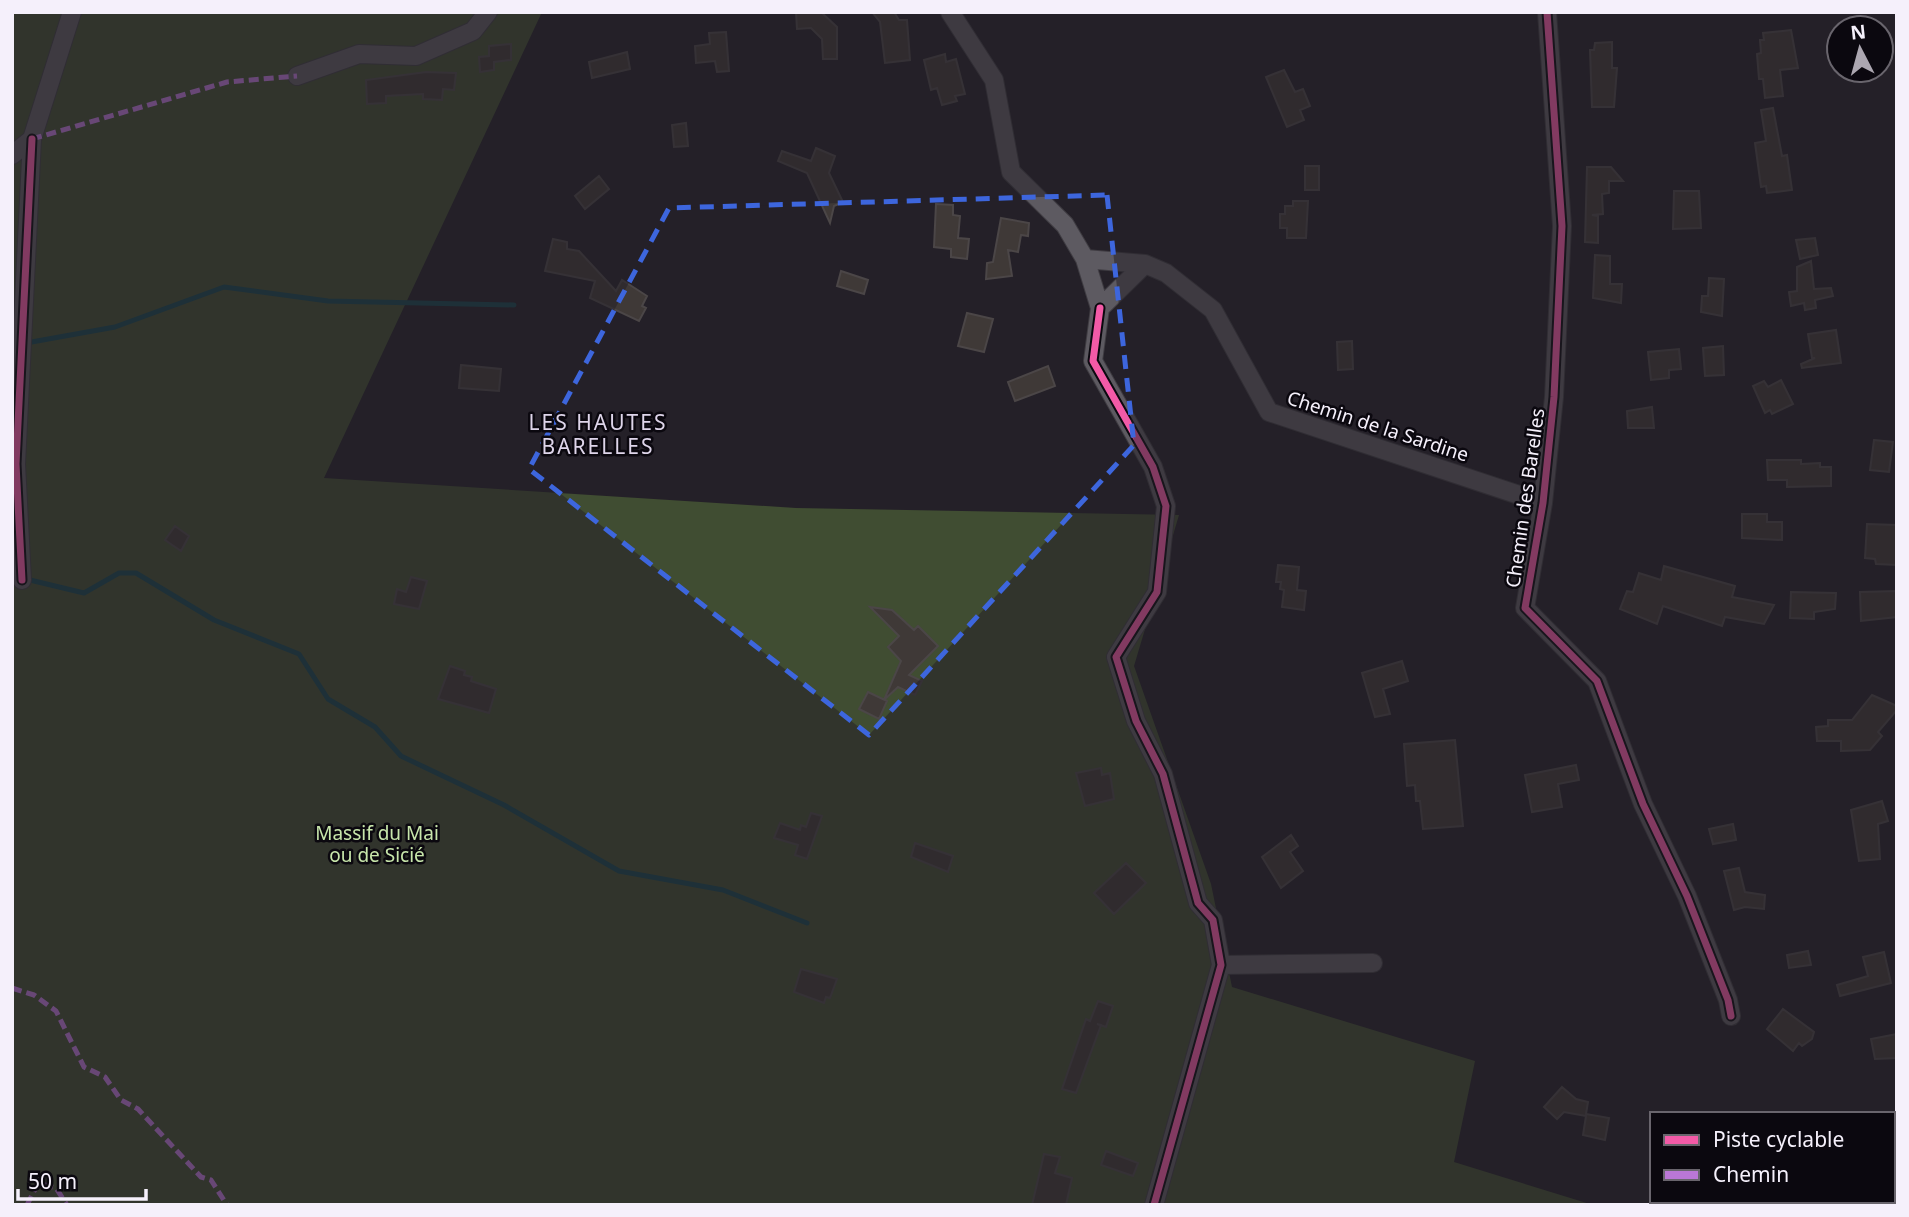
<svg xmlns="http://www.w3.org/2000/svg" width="1909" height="1217" viewBox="0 0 1909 1217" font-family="'Noto Sans',sans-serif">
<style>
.forest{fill:#404d32}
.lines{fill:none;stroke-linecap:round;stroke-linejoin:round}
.stream{stroke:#17434d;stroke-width:5}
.building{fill:#3f3937;stroke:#4b4647;stroke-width:2}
.minor-casing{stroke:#3f3c42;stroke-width:20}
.minor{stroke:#5d5a61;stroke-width:18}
.quiet{stroke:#ba77d6;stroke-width:5;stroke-dasharray:10 5;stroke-linecap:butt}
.cycleway-casing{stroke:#0b080f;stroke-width:11}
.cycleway{stroke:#f35aa7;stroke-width:7}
.marked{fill:none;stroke:#3d66dd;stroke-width:5;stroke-dasharray:14 9;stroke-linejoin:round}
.labels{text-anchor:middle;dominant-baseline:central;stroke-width:5;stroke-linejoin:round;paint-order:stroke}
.street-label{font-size:19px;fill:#f5f0fb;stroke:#0b080f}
.park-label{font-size:19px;fill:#c8e6ab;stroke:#0b080f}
.neighbourhood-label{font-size:21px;letter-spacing:2px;fill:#ded5ea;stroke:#0b080f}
</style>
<rect width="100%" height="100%" fill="#242028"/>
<path class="forest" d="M12,12H542L324,478L796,508L1179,515L1134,666L1211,884L1232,987L1475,1061L1454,1162L1593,1205H12Z"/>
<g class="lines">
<path class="stream" d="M26,343L115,327L224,287L328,301L514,305
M12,580H30L84,593L119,573H136L214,620L299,654L328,699L375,727L401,756L504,805L619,871L723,890L807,923"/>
</g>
<path class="building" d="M796,12H821L837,27V59H823L822,39L811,28L797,29Z
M872,12H894L899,20H907L910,60L885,63L880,22Z
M1791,30L1798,68L1780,70L1783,96L1765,98L1763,79H1759L1757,54L1761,53L1760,40H1764L1763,33Z
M726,32L729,71L717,72L715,61L696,63L695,46L710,44L709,33Z
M1612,42V68H1617L1614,107H1592L1590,50H1594L1595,43Z
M511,44V60L494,62V70L480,72L479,57L489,56V46Z
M627,52L630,69L592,78L589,62Z
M945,54L946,62L956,59L965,94L955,96L957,101L942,105L937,88L931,90L924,60Z
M1284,70L1295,92L1303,89L1310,106L1300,110L1304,120L1287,127L1266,77Z
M426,72L456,73L454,90L443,89L442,100L423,99V94L386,96V103L367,104L366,80Z
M1773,108L1782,156L1787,155L1792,190L1767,193L1766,186L1761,187L1755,143L1766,141L1761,110Z
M686,123L688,146L674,147L672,125Z
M816,148L835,156L829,173L843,202L834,206L830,223L807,173L778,161L782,151L811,161Z
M1305,166H1319V190H1305Z
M1587,167H1611L1623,181H1609V193L1602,194L1603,214L1592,215L1598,216V243L1585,242Z
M599,176L609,189L585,209L575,196Z
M1674,191H1699L1701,228L1673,229Z
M1293,201H1308L1306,238H1287V228H1280V214H1285V206H1293Z
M936,204L953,205V215L960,216L958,238L969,239L967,259L951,257V249L934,247Z
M1001,218L1029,223L1028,236L1021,235L1018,252L1008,250L1012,276L986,279L987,263L993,262Z
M1815,238L1818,255L1800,259L1796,240Z
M553,239L567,242V249L579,251L616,291L622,280L647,296L642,306L646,308L639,321L590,298L595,281L545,271Z
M1595,255L1610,256V284H1622L1621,303L1593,298Z
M1811,261L1814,289L1831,288L1833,296L1815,300L1816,308L1805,310L1804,303L1791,306L1789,292L1797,291V267Z
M841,271L868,280L864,294L837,286Z
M1709,278L1724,279L1722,316L1701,312L1702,296H1708Z
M967,313L993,319L984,352L958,346Z
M1836,330L1841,363L1802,368L1801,364L1815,358H1812L1808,334Z
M1352,341L1353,369L1338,370L1337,342Z
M1723,346L1724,375L1705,376L1703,348Z
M1679,349L1681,369L1669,370V378L1651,380L1648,352Z
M461,365L501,369L499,391L459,388Z
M1048,366L1055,386L1015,401L1008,382Z
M1781,380L1793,404L1772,414L1770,410L1765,413L1753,386L1764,381L1768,387Z
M1652,407L1654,428H1628L1627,411Z
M1874,440L1893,442L1889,472L1870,470Z
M1767,460H1801V464L1820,463V467H1831V486L1787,487V480H1768Z
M1742,514H1767V522H1782V540L1742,538Z
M1867,524L1897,525V565L1876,564L1875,559L1865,558Z
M175,526L189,536L181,551L165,540Z
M1278,565L1299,567L1297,590L1306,591L1304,610L1282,607L1284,590L1280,589L1281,582H1276Z
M1664,566L1735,586L1732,597L1774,605L1764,624L1725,617L1722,626L1663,606L1657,624L1620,609L1627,591L1633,592L1639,573L1661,580Z
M411,577L427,581L419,609L394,604L397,589L406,592Z
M1897,591V617L1861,621L1860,592Z
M1791,592L1836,593L1835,609L1814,612V619L1790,618Z
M870,607L892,610L914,630L918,626L938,646L909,675L922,681L915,695L898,687L884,700L901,661L888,647L899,636Z
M1402,661L1408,681L1383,689L1390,714L1375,717L1362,673Z
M450,666L465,671L464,675L472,677L471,681L496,689L489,713L438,699Z
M868,692L887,701L879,719L859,709Z
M1872,695L1897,706V710L1878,732L1882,736L1870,750L1841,751V741H1817L1816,727L1828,726V720H1852Z
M1455,740L1463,826L1423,829L1420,801H1416L1415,785L1407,786L1404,744Z
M1576,765L1579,780L1558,784L1562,807L1532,812L1525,775Z
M1101,768L1102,775L1110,773L1114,799L1085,806L1076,773Z
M1882,801L1888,821L1878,824L1880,859L1859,861L1851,810Z
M811,813L822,816L807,859L795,855L798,845L774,838L780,823L800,830L801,825L806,827Z
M1733,824L1736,840L1713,844L1709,829Z
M1291,835L1298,846L1290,852L1303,871L1281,888L1262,857Z
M915,843L953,856L948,872L911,857Z
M1126,863L1146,883L1114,914L1094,893Z
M1739,868L1745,892L1765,895L1764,909L1745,907L1734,910L1724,871Z
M1808,951L1811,965L1789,968L1787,955Z
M1884,952L1891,983L1840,996L1837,985L1868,976L1863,957Z
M801,969L837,979L830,998L826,997L824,1003L794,992Z
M1098,1001L1113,1006L1106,1027L1097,1024L1101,1025L1076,1093L1062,1089L1086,1019L1090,1021Z
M1783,1009L1814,1032L1812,1039L1802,1046L1799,1043L1793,1051L1767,1029Z
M1897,1034V1058L1875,1059L1871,1039Z
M1562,1087L1576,1099L1588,1102L1586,1114L1609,1118L1605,1140L1583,1135L1586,1116L1564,1112L1557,1119L1544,1107Z
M1106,1151L1138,1163L1133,1176L1101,1165Z
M1044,1154L1060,1157L1055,1173L1072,1178L1066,1205H1032Z"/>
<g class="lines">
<defs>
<path id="minor" d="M950,12L994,80L1011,172L1065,225L1085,259
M1547,12L1562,226L1554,397L1543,503L1525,608L1597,681L1643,804L1687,896L1728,1000L1731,1016
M297,76L359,54L416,56L473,31L488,12
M12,155L32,139L72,12
M1145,264L1100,308L1085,259L1145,264L1166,273L1213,310L1269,412L1543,503
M1100,308L1093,361L1153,467L1166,506L1157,592L1116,657L1136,721L1163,774L1198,903L1213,920L1221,965L1154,1205
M22,580L16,464L32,139
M1221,965L1373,963"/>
</defs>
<use href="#minor" class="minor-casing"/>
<use href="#minor" class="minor"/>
<path class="quiet" d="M32,139L227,82L297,76
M12,988L34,995L56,1011L84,1067L105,1077L121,1100L138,1109L201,1177L211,1180L227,1205
M27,1205L38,1183L56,1188L67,1205"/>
<defs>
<path id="cycleway" d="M1547,12L1562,226L1554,397L1543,503L1525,608L1597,681L1643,804L1687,896L1728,1000L1731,1016
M1100,308L1093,361L1153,467L1166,506L1157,592L1116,657L1136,721L1163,774L1198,903L1213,920L1221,965L1154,1205
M22,580L16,464L32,139"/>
</defs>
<use href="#cycleway" class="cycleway-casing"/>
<use href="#cycleway" class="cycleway"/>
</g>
<path d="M0 0H1909V1217H0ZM1107,195L1134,445L869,735L529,469L669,208Z" fill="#242028" fill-opacity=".55" fill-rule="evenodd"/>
<path class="marked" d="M1107,195L1134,445L869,735L529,469L669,208Z"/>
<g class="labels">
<g class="street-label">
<text transform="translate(1378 426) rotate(18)">Chemin de la Sardine</text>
<text transform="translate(1525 498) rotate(-82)">Chemin des Barelles</text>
</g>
<g class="park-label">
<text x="377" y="833">Massif du Mai<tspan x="377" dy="22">ou de Sicié</tspan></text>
</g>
<g class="neighbourhood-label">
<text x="598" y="422">LES HAUTES<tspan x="598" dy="24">BARELLES</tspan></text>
</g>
</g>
<rect width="1909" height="1217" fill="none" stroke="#f5f0fb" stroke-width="28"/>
<rect x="1650" y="1112" width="245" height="91" fill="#0b080f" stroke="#69656d" stroke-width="2"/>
<rect x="1664" y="1135" width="35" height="10" fill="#f35aa7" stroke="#69656d" stroke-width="2"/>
<text x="1713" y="1147" font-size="21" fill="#f5f0fb">Piste cyclable</text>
<rect x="1664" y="1170" width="35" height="10" fill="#ba77d6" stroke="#69656d" stroke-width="2"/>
<text x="1713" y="1182" font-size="21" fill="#f5f0fb">Chemin</text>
<g transform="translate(1860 49) rotate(354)"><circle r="33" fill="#0b080f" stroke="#69656d" stroke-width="2"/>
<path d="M0-5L12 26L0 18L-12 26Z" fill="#aca7b1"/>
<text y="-10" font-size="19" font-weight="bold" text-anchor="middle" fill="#f5f0fb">N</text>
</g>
<path d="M18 1189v10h128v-10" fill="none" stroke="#f5f0fb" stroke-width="3.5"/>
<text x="28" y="1189" font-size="21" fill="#f5f0fb" stroke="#0b080f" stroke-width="5" paint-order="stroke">50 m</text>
</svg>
